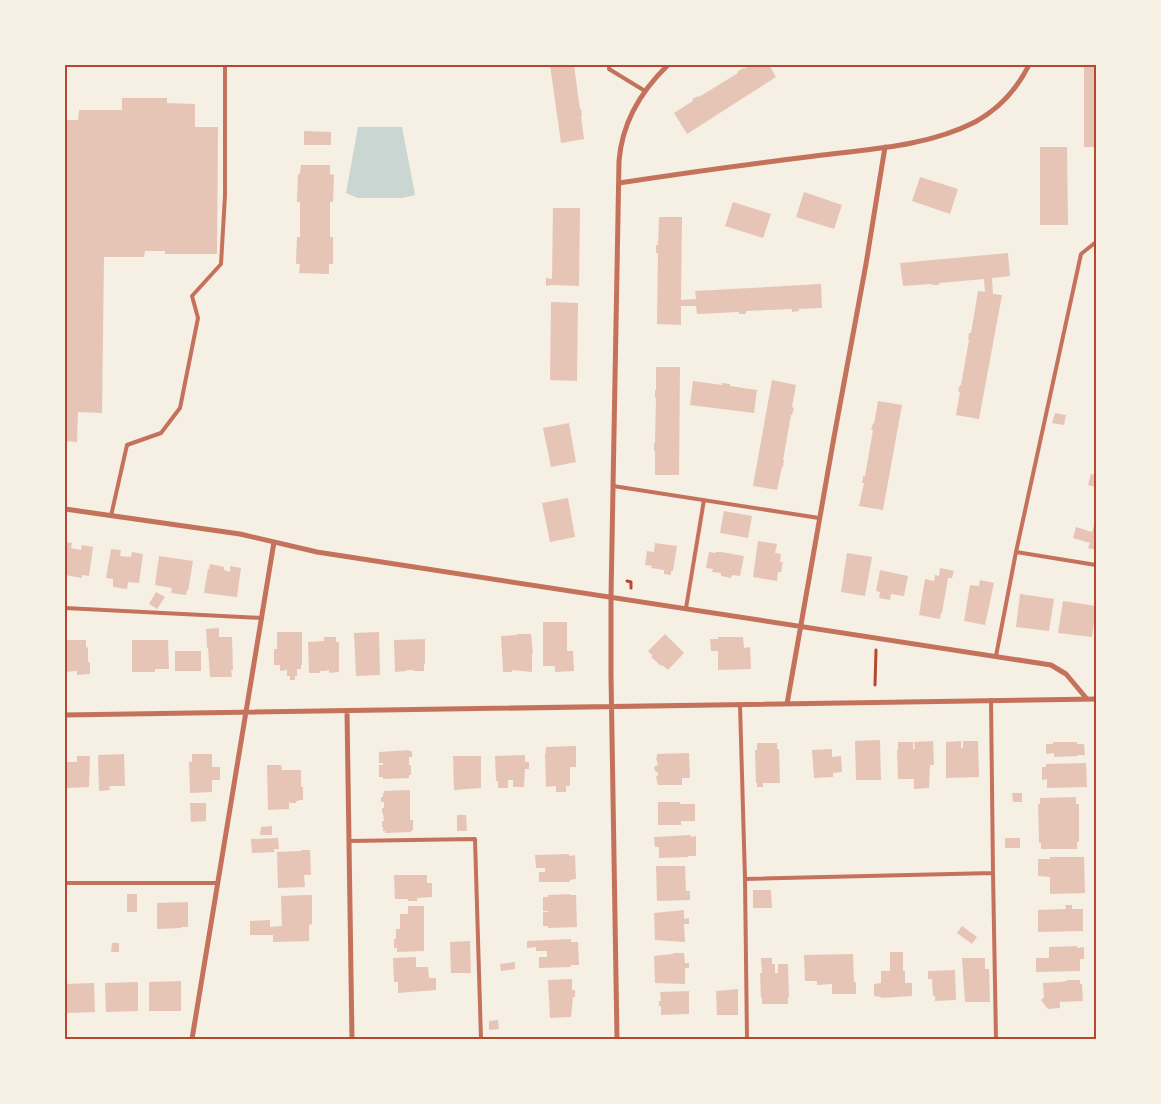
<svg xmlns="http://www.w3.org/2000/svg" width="1161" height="1104" viewBox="0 0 1161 1104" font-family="'Space Grotesk',sans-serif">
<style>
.water{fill:#c9d6d2}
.building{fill:#e6c5b7}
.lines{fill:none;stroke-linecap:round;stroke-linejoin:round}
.path{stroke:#b5482f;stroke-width:3}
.service{stroke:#c5725c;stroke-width:4}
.minor{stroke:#c5725c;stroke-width:5}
.neatline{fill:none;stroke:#b5482f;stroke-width:2}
</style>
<rect width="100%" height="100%" fill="#f6efe4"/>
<path class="water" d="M358,127H402L415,195L402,198H358L346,193Z"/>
<path class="building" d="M550,65H574L580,109H581L582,116H581L584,139L561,143Z
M750,65H769L776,77L687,134L674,113L693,101L692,99L699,96V97L738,73L737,72L743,68L744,69Z
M1084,65H1096V147H1084Z
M122,98H167V103L195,104V127H218L217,254H165V251H145L144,257H104L102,413L78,412L77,442L65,441V120H78L79,110H122Z
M304,131L331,132V145H304Z
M1040,147H1067L1068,225H1040Z
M301,165H330V174L334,175L333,202H330V237H333V264H329V274L299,273L300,264H296L297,237H300V202H297L298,174H300Z
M920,177L958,189L950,214L912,201Z
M804,192L842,205L834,229L796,217Z
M733,202L771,214L763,238L725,226Z
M553,208H580L579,286L552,285L546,286V278L552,279Z
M659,217H682L681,300L696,299L695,291L821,284L822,308L799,309V311L792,312V309L746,311V314H739V312L697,314L696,306H681V325L657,324L658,253H656V245H658Z
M1008,253L1010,276L992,278L993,294L1002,295L979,419L956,415L960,392L958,391L960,385H961L969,340L968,339L969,333H971L978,291L985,292L984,279L939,283V285H932V284L903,286L900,263Z
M551,302L578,303L577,381L550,380Z
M656,367H680L679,475H655V451H654V443H655L656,398H655V390H656Z
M772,380L796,385L792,407L794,408L792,415H791L783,460H784L783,467H782L777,490L753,486Z
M693,381L722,385V383L730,384V386L757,390L754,413L690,405Z
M878,401L902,405L883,510L859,506L864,483H862L863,476H865L873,430H871L873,423L874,424Z
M1055,413L1066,415L1064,425L1052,423Z
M569,423L576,462L551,467L543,428Z
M1091,474L1096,475V487L1088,485Z
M568,498L575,537L550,542L542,503Z
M724,511L752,516L748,538L720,533Z
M1095,521H1096V550L1088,548L1090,543L1073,538L1076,527L1092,532Z
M758,541L777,544L775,553L781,554L780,562H783L781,572H778L777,581L753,577Z
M65,542L72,543L71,548L81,550L82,545L93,547L89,576L82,575V578L65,575Z
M655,543L677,546L673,571H671V575L664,574V570L651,568L652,566L645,565L647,551L654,552Z
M111,549L121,550L120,556L131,557L132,552L143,554L139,583L128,582L127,589L113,587V579L106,578Z
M709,552L716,553V552H721L744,556L740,576L732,575L731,578L721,576V573L712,572L713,569L706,568Z
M847,553L872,557L865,596L841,592Z
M159,556L193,561L188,591L187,590L186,595L171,593L172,588L155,585Z
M210,564L224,567V570L230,572V566L241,568L237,597L204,593L208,569H209Z
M940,568L954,571L952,578H948L942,613H941L940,619L919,615L925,579L934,581L935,575L939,576Z
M880,570L908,576L904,596L891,594L890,600L879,598L880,592L876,591Z
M980,580L994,583L985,625L964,621L970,585L979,586Z
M156,592L165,597L157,609L149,604Z
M1020,594L1054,599L1049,631L1016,627Z
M1063,601L1096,606L1092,637L1058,633Z
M543,622H567V651H573L574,671L555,672V666H543Z
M219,628V637H232L233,670H231L232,677H210L208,648H207L206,629Z
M277,632H302V665H301V669H297V676H295V680H290V676H287V670L280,671V665H274V649H277Z
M379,632L380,675L356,676L354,633Z
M517,634H531L533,653H532V672L512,670V672H503L501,636L517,635Z
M665,634L684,653L668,670L662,665L661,666L651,657L653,656L648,651Z
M324,637H336V642H339V672L329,673V670L324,671H320V673H309L308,642L324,641Z
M718,637H743L744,648L750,647L751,669L718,670V651H711L710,639H718Z
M425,639V664H424V671H414V670H406V671L395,672L394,640Z
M65,640H86V648L88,647V662H90V674L77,675V671L65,672Z
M132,640H168L169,669H155V672H132Z
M175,651H201V671H175Z
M880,740L881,780H856L855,741Z
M933,741L934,765H930L929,788L914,789V779H898L897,750H898V742H913V749H915L914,742Z
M961,741V748H963V741H978L979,777L946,778V742Z
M1053,742H1077V744H1084L1085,755H1078V756L1054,757V753L1046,754V744H1053Z
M757,743H777V749H779L780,783H763V787H757V783H756L755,750H757Z
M576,746V767H570V786H566V792H556V786L546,787L545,753H546V747Z
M832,749V757L841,756L842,772L833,773V777L814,778L812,750Z
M409,750V751H412V757H409V765H411V775H409V778L383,779V777H379V765H383V763H379V752Z
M689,753L690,778H682V785H658L656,777L658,775V773L655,771L654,767L658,765L656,758L657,757V754Z
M124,754L125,786H109L110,790L99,791L98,755Z
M192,754H212V767H220V780H212V792L190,793L189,762H192Z
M525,755V762H529V769H525L524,787H513V780H508V788H498V781H496L495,756Z
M77,756H90L89,787L65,788V762H77Z
M453,756H481V788L454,790Z
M1086,763L1087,787L1047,788V779L1042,780V767H1046V764Z
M267,765H281L282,770H301V787H303V800H299V801H296V803H290L289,801V809L268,810Z
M410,790V820H413V830L411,831V832L385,833V831H383V827H382V821H384L383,813H382V808H384V802H381V797H383V793H384V791Z
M1012,793H1022V802H1013Z
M1076,797V804H1079V842H1077V849H1041V843H1039L1038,804H1040V798Z
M658,802H680V804H695V821H681V825H658Z
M190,803H206V821L191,822Z
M457,815H466L467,831H457Z
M272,826V835H260L261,827Z
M691,835V837L696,836V856H688V857L659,858V847H655L654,837Z
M278,838L279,849H274V852L252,853L251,839Z
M1005,838H1020V848H1005Z
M301,850H310L311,875H304L305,887L278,888L277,852L302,851Z
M569,854V856L575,855L576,879L570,880V882H539V872H545V868H536L535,855Z
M1050,857H1084L1085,893L1050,894V877L1038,876V859H1050Z
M656,866H685L686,891H690V900L657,901Z
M394,875H427V883H432V897L417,898V901H408V899H395Z
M753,890H771L772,908H753Z
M127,894H137V912H127Z
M570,894V895H576L577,927L548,928V926H543V912H548V911H543V897H548V895Z
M306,895H312V924L309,925V941L273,942V935H250V921L270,920V927L282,926L281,896Z
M188,902V927H181V928L157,929V903Z
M1065,905H1072V909H1083V931L1038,932V910L1066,909Z
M408,906H424V951L397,952V948H394V939H396V929H400V914H408Z
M684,910V919L689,918V924H684L685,942L655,940L654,913Z
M962,926L977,937L972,944L957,933Z
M571,939V942H578L579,965H571V967L539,968V957H547V951H536V947L527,948V941Z
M470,941L471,973H451L450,942Z
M112,943H119V952H111Z
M1077,946V948L1084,947V959H1080V971L1036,972V958H1049V947Z
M890,952H903V971H905V983H912V996L881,998V997L874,996V984L881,983V971H890Z
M673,953H684L685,963H689V968H685V984L655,983L654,956L673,954Z
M853,954L854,982H856V994H832V984L817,985V981H805L804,955Z
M416,957V967H428L429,978H436V990L398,993V982H394L393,958Z
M761,958H772V964H775V973H778V964H788L789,997H788V1004H762V998H761L760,973H762Z
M962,958H985V969H989L990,1002H965Z
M515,962V969L501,971L500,964Z
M955,970L956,1000L935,1001V996H933L932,979H928V971Z
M572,979V990H575V997H573L571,1017L550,1018L548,980Z
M1067,980H1080V984H1082L1083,1001L1062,1002L1060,1001V1008L1048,1009L1041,1000L1044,997L1043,983L1060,982L1067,981Z
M181,981V1011H149V982Z
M138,982V1011L106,1012L105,983Z
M94,983L95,1012L65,1013V984Z
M738,989V1015H717L716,991Z
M689,991V1014L661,1015V1006H659V1001H661L660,992Z
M498,1020L499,1029L489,1030V1021Z"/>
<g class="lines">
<path class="path" d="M627,581L631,582V588
M875,685L876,650"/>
<path class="service" d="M609,65V69L645,91
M613,486L819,518
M111,516L127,445L161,433L180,408L198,318L192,296L221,264L225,195V65
M1016,552L1081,254L1096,242
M65,608L262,618
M686,608L704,500
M996,656L1016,552L1096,565
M991,700L993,873L996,1039
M740,705L745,879
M349,841L475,839L481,1039
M65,883H218
M747,1039L745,879L993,873"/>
<path class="minor" d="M619,183C684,173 750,164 815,156C869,149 926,147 975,122C999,109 1017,89 1029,65
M65,509L240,534L317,552L1051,665L1066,674L1087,699
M787,704L834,437L866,264L885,147
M347,711L352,1039
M65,715L1096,699
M192,1039L274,542
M617,1039L611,675V597L619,161C622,123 641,91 668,65"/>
</g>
<rect width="1161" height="1104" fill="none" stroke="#f6efe4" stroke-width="132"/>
<rect x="66" y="66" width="1029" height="972" class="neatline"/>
</svg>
